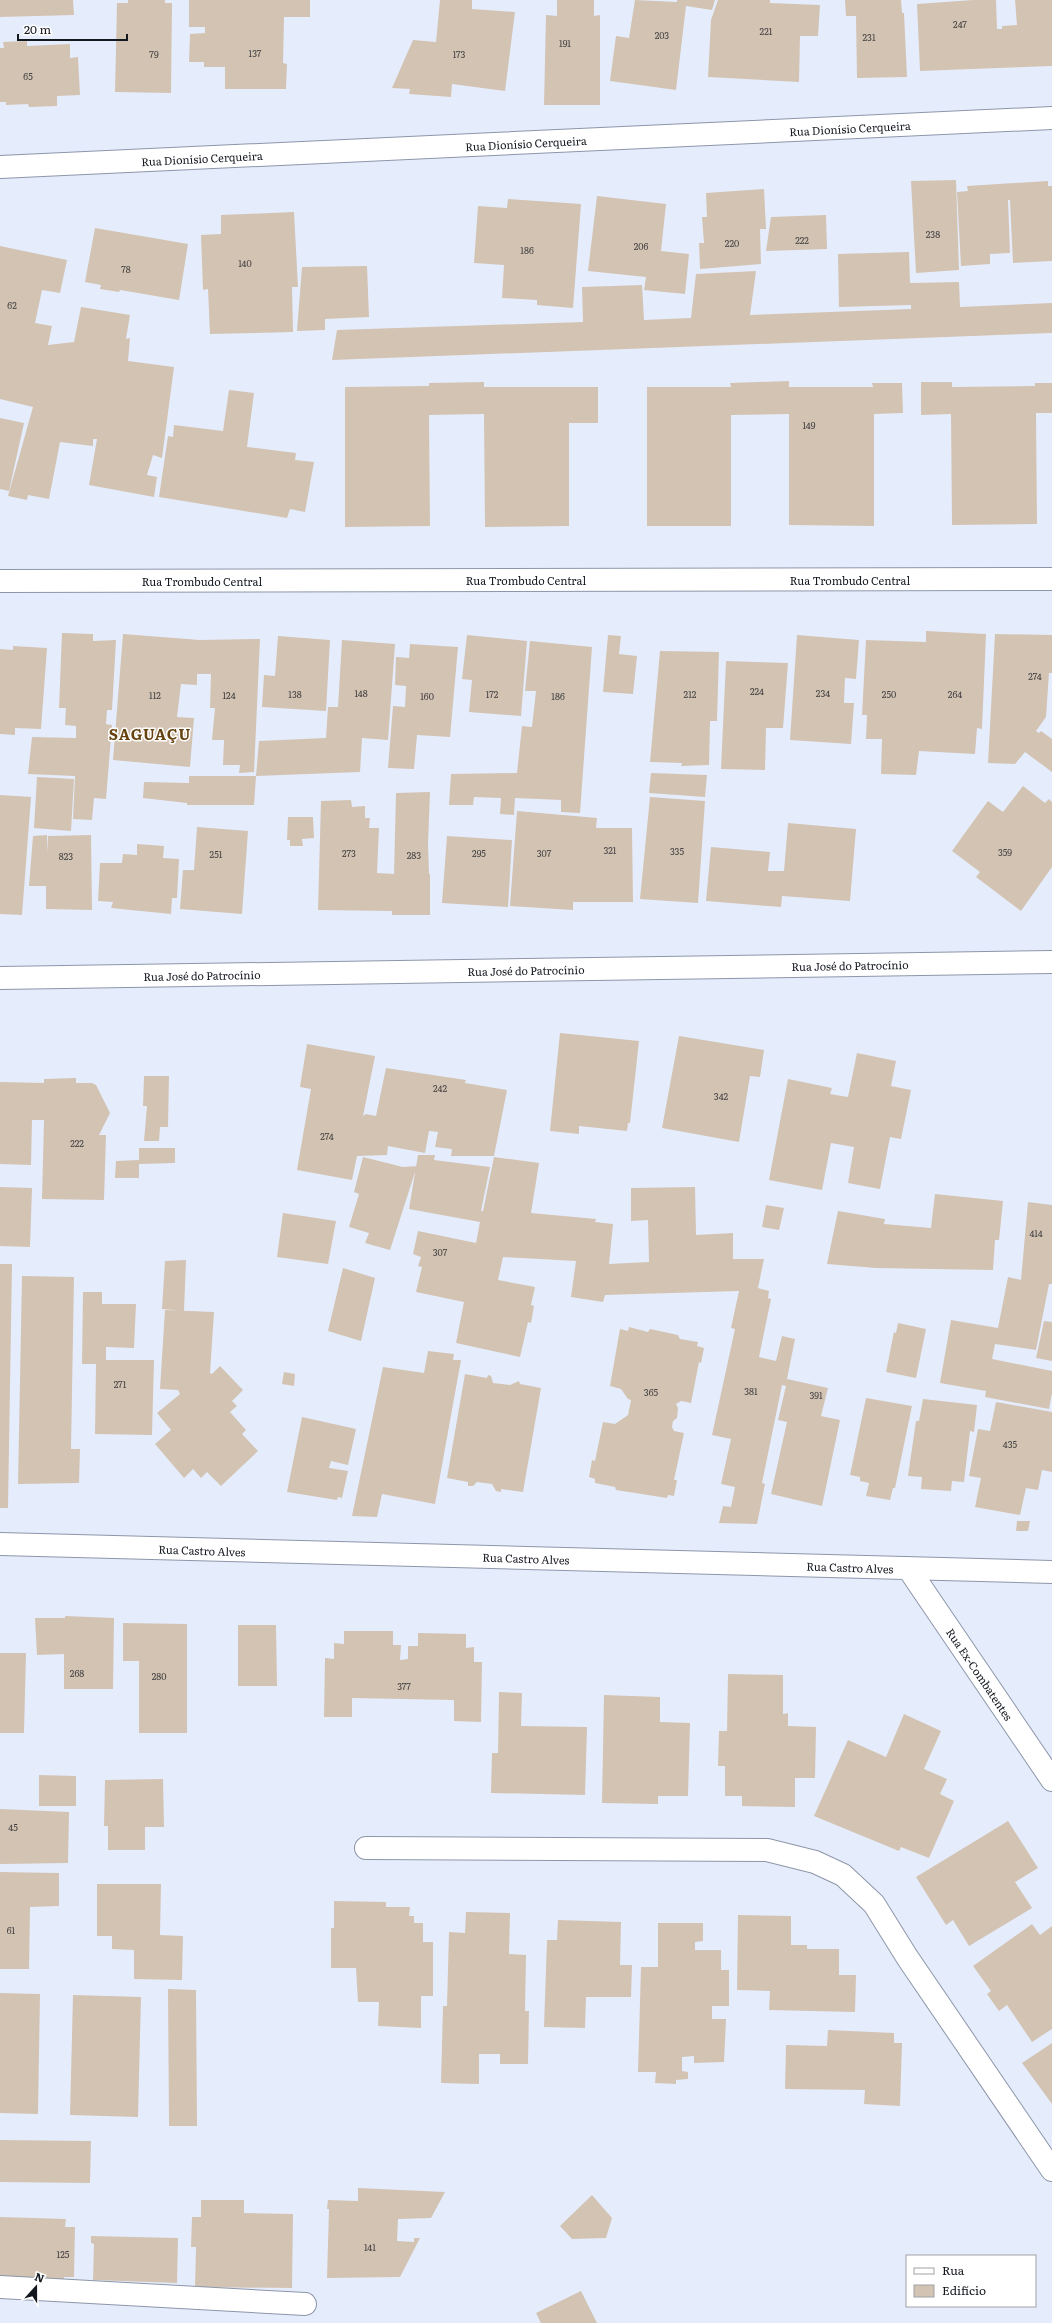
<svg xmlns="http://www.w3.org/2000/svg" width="1052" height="2323" viewBox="0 0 1052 2323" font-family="Literata,serif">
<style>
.building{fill:#d3c3b2}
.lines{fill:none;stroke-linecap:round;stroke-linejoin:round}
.minor-casing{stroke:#8d96a9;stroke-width:24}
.minor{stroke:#fff;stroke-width:22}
.labels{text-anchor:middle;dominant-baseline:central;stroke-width:3;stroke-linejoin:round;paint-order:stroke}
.number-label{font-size:9px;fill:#434243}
.street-label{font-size:11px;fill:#13171e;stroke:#fff}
.district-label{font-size:15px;font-weight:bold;letter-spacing:1px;fill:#664211;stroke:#fff}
</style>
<rect width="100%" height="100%" fill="#e5edfd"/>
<path class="building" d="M0,0H73L74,15L0,17Z
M128,0H165V3H172L171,93L115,92L117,3H128Z
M189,0H310V17H284L283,63L287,64L286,89H225V67H204V62H189L190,34L205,33V27H189Z
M440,0H472V9L515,12L505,91L452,84L451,97L409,94L410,89L392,88L413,40L436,42Z
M557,0H594V16L600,15V105H544L546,15L557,16Z
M635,0L677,2V0H715L712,10L686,6L676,90L610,81L616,36L629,38Z
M718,0H770V3L820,5L818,36H800L799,82L708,77L711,20Z
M845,0H901L902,13H904L907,77L857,78L856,16H846Z
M973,0H996L997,29H1002V26L1017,25L1015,0H1052V66L920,71L917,4Z
M27,41V46L70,44V58L78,57L80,95L57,96V106L29,107L28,104L6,105V102H0V48H4L3,42Z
M956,180L959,270L916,273L911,181Z
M1048,181V186H1052V261L1013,263L1010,200H1008L1010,253L990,254V264L961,266L957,192L968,191L967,186Z
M764,189L766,229H760L761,264L700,269L699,243H704L702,217H707L706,193Z
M597,196L666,204L661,251L689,254L685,294L644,290L646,277L588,271Z
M508,199L581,204L573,308L537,305V300L502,298L504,265L474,263L478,206L507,208Z
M294,212L298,287H292L293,332L210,334L208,289L203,290L201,235L221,234V215Z
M826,215L827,249L766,251L771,217Z
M95,228L188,244L179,300L120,290L119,292L100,289L101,285L85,282Z
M0,246L67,260L60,293L42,290L35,323L52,326L48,345L74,342L81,307L130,315L126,339L130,338L128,361L174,367L162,458L153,455L147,475L157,477L154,497L89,485L97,439H93V446L60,442L49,499L28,495L27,500L8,496L33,407L0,399Z
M909,252L910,283L959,282L960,307L1052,303V333L332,360L337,330L583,322L582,287L642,285L644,320L691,318L696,274L756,271L750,315L911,309V305L839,307L838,254Z
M367,266L369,317L325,319V330L297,331L302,267Z
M789,381V387H873L872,383H902L903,413L874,414V526L789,525V414L731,415V526H647V387H731L730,383Z
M484,382V387H598V423H569V526L485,527L484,414L429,415L430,526L345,527V387L429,386V383Z
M921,382H952V387L1035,386V383H1052V413H1036L1037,524L952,525L951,414L921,415Z
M229,390L254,393L247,447L296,453L295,460L314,462L305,512L290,509L287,518L159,497L168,436L173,437L174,425L223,431Z
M0,418L24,423L9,491L0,489Z
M926,631L986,634L982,729L977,728L975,754L919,751L916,775L881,774L882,739H866L867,715H862L866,640L926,642Z
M62,633L93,634V641L116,640L112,710H107L106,724L112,725L106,799L94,798L92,820L73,819L75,776L28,774L32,737L76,738V726L65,725L66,708H59Z
M123,634L200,640L260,639L254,772L239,773L240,765H223L224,740H212L215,708H210L211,674H197V685L181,684L177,717L194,718L190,767L113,760Z
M995,634L1052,635V673H1049L1046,717L1036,731L1039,733L1041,731L1052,739V772L1025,752L1015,764L988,763Z
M467,635L527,641L521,716L469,712L472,680L462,679Z
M608,635L621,636L619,654L637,656L633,694L603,692Z
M797,635L859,640L856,679L845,678L844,703H854L851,744L790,740Z
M278,636L330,640L326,711L262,707L264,675L275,676Z
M342,640L395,644L388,740L362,738L360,772L256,776L259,741L326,738L328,707H338Z
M530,641L592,647L580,813L561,812V800L515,798L514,815L500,814L501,798L474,797L473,805H449L451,774L517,773L522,726L532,727L536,691H525Z
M410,644L458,647L450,737L417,735L414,769L388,768L393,706L405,707L406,686L395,685L396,657L409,658Z
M13,646L47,648L41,729L15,728V735L0,734V649L13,650Z
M660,651L719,652L717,721H710L709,765L681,766L682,763L650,762Z
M726,661L788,663L783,728H766L765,770L721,769Z
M651,773L707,775L705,797L649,793Z
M189,776H256L254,805H187V803L143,798L144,782L189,783Z
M37,777L74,779L71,831L34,828Z
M1023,786L1045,803L1049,799L1052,802V867L1021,911L976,877L980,872L952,851L988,801L1003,812Z
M430,792L428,844L429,874H430V915H392V911L318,910L321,801L351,800L352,807L365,806V818H370L369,828H379L377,873L394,874L396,793Z
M0,795L31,797L22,915L0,914Z
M650,797L705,801L698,903L640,899Z
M517,811L597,818L596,828H632L633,902H573V910L510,906Z
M288,817H313L314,838L302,839L303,846H290V840H287Z
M788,823L856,829L850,901L782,896L781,907L706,901L711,847L770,852L768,871H784Z
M197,827L248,831L242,914L180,909L183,870H194Z
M47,835V853L48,836L91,835L92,910L46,909V886H29L33,836Z
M447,836L512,840L508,907L442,903Z
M137,844L164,846L163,858L179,859L177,898H172L171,914L111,908L113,902L98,901L100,863H122L123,854L137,855Z
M560,1033L639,1041L630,1123H628L627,1131L579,1126V1134L550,1131Z
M679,1036L764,1050L760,1077L750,1076L739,1142L662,1128Z
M307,1044L375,1056L363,1116L366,1114L376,1116L386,1068L466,1080L465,1083L507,1090L494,1156H451L452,1149L435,1147L438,1132L429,1131L425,1153L388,1146L387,1155L357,1156L352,1180L297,1170L311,1089L300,1087Z
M857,1053L896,1061L891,1086L911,1090L901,1139L890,1137L880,1189L848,1183L854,1147L831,1143L822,1190L769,1180L788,1079L832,1088L830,1094L848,1097Z
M144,1076H169L168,1127H160L159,1141H144L147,1106H143Z
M76,1078V1083H92L96,1085L110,1113L99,1135H106L104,1200L42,1199L44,1120H32L31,1165L0,1164V1082L44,1083V1079Z
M139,1148H175V1163L139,1164V1178H115L116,1161L139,1160Z
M418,1155H435L434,1160L490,1167L481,1211H483L494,1157L539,1163L531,1213L596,1219L595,1222L613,1224L609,1264L649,1262L648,1220L631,1221V1188L695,1187L696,1235L733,1233V1259H764L758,1288L769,1291L768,1298L771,1299L759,1357L776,1361L782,1336L795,1339L787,1379L828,1388L821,1416L840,1420L822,1506L771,1494L787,1422L778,1420L786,1386L782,1385L762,1483L765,1484L757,1524L719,1523L723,1506L731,1507L735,1487L721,1484L731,1439L712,1435L735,1329L731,1328L739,1291L605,1295L603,1302L571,1297L576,1261L503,1257L498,1280L535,1287L531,1305L534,1306L531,1323L528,1322L520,1357L456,1343L464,1302L416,1292L422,1267L418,1266L421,1257L413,1254L418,1231L476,1243L480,1222L409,1209Z
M363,1157L403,1167L417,1166L390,1250L365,1243L369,1233L349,1227L359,1194L354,1192Z
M0,1187L32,1188L30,1247L0,1246Z
M935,1194L1003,1201L999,1240H995L993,1270L876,1268L827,1264L838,1211L885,1219L884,1224L931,1228Z
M1028,1202L1052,1205V1284H1049L1036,1350L995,1344L992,1359L1052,1371V1393L1049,1409L985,1397L986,1391L940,1383L951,1320L998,1328L1008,1277L1021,1280Z
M766,1205L784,1208L779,1230L762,1227Z
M283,1213L336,1221L328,1264L277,1257Z
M186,1260L184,1311L162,1309L165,1261Z
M0,1264H12L8,1508H0Z
M343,1268L375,1278L361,1341L328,1331Z
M22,1276L74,1277L71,1449H80L79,1483L18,1484Z
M83,1292H102V1304H136L134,1348L106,1347V1360H154L152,1435L95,1434L96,1364H82Z
M165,1310L214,1312L210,1373L212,1374L220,1366L243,1390L232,1401L237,1406L230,1412L246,1430L242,1434L258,1451L221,1486L207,1472L201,1478L193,1469L184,1478L155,1444L171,1430L157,1413L180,1394L178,1390L160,1389Z
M1044,1321L1052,1322V1361L1036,1358Z
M898,1323L926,1329L916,1378L886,1372L894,1332L896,1333Z
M629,1327L648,1332L650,1329L678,1335L680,1339L698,1342L697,1346L704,1348L701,1363L699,1362L691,1403L681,1401L676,1404L678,1408L677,1418L673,1421L672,1427L674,1431L684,1433L674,1480H677L674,1496L668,1495L667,1498L616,1490L615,1487L595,1483V1479L589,1477L592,1460L595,1461L603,1422L615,1424L628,1415L631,1400L628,1399L621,1389L610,1386L620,1329L628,1331Z
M428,1351L454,1354L453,1360H461L435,1504L382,1494L377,1517L352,1516L383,1367L424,1373Z
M284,1372L295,1374L294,1386L282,1384Z
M465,1374L487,1378L488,1375L491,1376L493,1383L510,1385L519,1381L520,1384L541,1388L523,1492L501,1489V1492L496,1491L492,1484L477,1482L473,1486H468V1482L447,1478Z
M866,1398L912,1406L895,1488H893L890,1500L866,1496L869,1483L860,1481V1477L850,1475Z
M923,1399L977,1405L974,1432L970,1431L964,1482L952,1481L951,1491L921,1489L922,1477L908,1476L916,1421H919Z
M996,1402L1052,1412V1472L1042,1470L1038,1490L1026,1488L1020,1515L975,1507L981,1478L969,1476L978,1429L990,1431Z
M302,1417L356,1429L348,1465L331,1461L329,1468L348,1471L342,1498L338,1497L337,1500L287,1492Z
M1017,1521H1030L1028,1531H1016Z
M65,1616L114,1618L113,1689H64V1654L37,1655L35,1618H65Z
M123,1623L187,1624V1733H139V1661H123Z
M238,1625H276L277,1686H238Z
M344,1631H393V1645H401L400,1660L408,1659V1646H418V1633L466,1634V1648L474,1647V1662H482L481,1722L454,1721V1700L352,1698V1717H324L325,1658L334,1659V1643L344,1644Z
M0,1653H26L24,1733H0Z
M728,1674L783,1675V1714L788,1713V1726L816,1727L815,1778H795V1807L742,1806V1796H725V1766H718L719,1731H727Z
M499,1692L522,1693L521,1726L587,1727L585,1795L491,1793L492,1753H498Z
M604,1695L660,1697V1722L690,1723L688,1796H658V1804L602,1803Z
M904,1714L941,1731L924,1769L947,1779L940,1794L954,1801L929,1858L901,1847L899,1851L814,1816L848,1740L886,1757Z
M39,1775L76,1776V1806H39Z
M163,1779L164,1827H145V1850H108V1826H104L105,1780Z
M0,1809L69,1812L68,1863L0,1864Z
M1008,1821L1038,1868L1015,1882L1032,1908L969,1946L953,1920L946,1925L916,1877Z
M0,1872L59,1873V1906L30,1907L29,1969H0Z
M97,1884H161L160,1935L183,1936L182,1980L134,1979V1950L112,1949V1936H97Z
M334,1901L386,1902V1907H410L409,1916H414V1923H423V1942H433V1996H421V2028L378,2026L379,2002H358L356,1968H331V1928H334Z
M466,1912L510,1913L509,1954L526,1955L525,2011H529L528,2064H500V2054H479V2084L441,2083L443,2006H447L449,1932L465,1933Z
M738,1915L791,1916V1945H807V1949H839V1975H856L855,2012L769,2010L770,1991L737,1990Z
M558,1920L621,1922L620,1965H632L631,1997H586L585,2028L544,2027L547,1940H557Z
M658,1923H703V1941L695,1942V1950H721V1970H729V2006H712V2019H726L724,2062L694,2063V2056L682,2057V2071L688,2072V2079L676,2080V2084L655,2083L656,2072H638L641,1967H658Z
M1032,1924L1040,1935L1052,1926V2029L1032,2042L1007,2005L999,2011L987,1994L991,1991L973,1966Z
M168,1989L196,1990L197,2126H169Z
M0,1993L40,1994L38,2114L0,2113Z
M73,1995L141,1997L138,2117L70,2115Z
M828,2030L894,2033V2043H902L900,2106L864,2104L865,2090L785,2089L786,2045L827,2046Z
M1052,2043V2104L1022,2063Z
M0,2140L91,2141L90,2183L0,2182Z
M358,2188L445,2192L431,2218L398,2219L397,2241L414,2242V2238H420L400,2277L327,2278L329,2209H327L328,2200L358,2201Z
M592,2195L612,2218L606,2238L572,2239L560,2226Z
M201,2200H244V2213L293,2214L292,2288L195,2287L196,2247H191L192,2217H201Z
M0,2217L66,2219L65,2227H75L74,2277H64V2282L0,2280Z
M91,2236L178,2238L177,2283L93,2280L94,2244L91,2243Z
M581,2291L597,2323H541L536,2313Z"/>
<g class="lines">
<defs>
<path id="minor" d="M0,167L1052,118
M0,581L1052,579
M0,978L1052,962
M0,1544L1052,1572
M908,1568L1052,1780
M366,1848L767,1850L815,1862L843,1875L874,1904L907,1957L1052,2170
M0,2287L305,2304"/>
</defs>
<use href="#minor" class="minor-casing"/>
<use href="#minor" class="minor"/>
</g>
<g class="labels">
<g class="number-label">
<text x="960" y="24">247</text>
<text x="766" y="31">221</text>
<text x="662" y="35">203</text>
<text x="869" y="37">231</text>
<text x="565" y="43">191</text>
<text x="255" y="53">137</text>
<text x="154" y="54">79</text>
<text x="459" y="54">173</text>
<text x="28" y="76">65</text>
<text x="933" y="234">238</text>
<text x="802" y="240">222</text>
<text x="732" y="243">220</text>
<text x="641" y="246">206</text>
<text x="527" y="250">186</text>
<text x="245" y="263">140</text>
<text x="126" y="269">78</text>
<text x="12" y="305">62</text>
<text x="809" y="425">149</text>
<text x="1035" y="676">274</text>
<text x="757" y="691">224</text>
<text x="361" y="693">148</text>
<text x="823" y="693">234</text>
<text x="295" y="694">138</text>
<text x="492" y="694">172</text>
<text x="690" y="694">212</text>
<text x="889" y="694">250</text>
<text x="955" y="694">264</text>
<text x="155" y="695">112</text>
<text x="229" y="695">124</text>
<text x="427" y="696">160</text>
<text x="558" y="696">186</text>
<text x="610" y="850">321</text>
<text x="677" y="851">335</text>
<text x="1005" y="852">359</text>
<text x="349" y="853">273</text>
<text x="479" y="853">295</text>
<text x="544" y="853">307</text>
<text x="216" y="854">251</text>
<text x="414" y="855">283</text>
<text x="66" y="856">823</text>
<text x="440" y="1088">242</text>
<text x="721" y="1096">342</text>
<text x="327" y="1136">274</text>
<text x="77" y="1143">222</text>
<text x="1036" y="1233">414</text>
<text x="440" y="1252">307</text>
<text x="120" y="1384">271</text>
<text x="751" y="1391">381</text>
<text x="651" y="1392">365</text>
<text x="816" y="1395">391</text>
<text x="1010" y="1444">435</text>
<text x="77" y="1673">268</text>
<text x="159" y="1676">280</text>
<text x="404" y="1686">377</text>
<text x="13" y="1827">45</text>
<text x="11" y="1930">61</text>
<text x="370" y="2247">141</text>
<text x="63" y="2254">125</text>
</g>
<g class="street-label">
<text transform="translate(850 128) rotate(-3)">Rua Dionísio Cerqueira</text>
<text transform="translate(526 143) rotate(-3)">Rua Dionísio Cerqueira</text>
<text transform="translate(202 158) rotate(-3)">Rua Dionísio Cerqueira</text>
<text x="526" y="580">Rua Trombudo Central</text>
<text x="850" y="580">Rua Trombudo Central</text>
<text x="202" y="581">Rua Trombudo Central</text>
<text transform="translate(850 965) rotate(-1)">Rua José do Patrocínio</text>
<text transform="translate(526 970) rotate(-1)">Rua José do Patrocínio</text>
<text transform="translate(202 975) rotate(-1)">Rua José do Patrocínio</text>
<text transform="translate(202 1550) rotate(2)">Rua Castro Alves</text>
<text transform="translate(526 1558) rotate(2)">Rua Castro Alves</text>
<text transform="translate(850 1567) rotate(2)">Rua Castro Alves</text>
<text transform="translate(980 1674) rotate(56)">Rua Ex-Combatentes</text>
</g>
<g class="district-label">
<text x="150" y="733">SAGUAÇU</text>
</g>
</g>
<rect x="906" y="2255" width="130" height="52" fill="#ffffff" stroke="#a1a2a5"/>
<rect x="914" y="2268" width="20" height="6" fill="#ffffff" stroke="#a1a2a5"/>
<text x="942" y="2275" font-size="12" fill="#13171e">Rua</text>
<rect x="914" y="2285" width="20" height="12" fill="#d3c3b2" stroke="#a1a2a5"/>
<text x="942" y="2295" font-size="12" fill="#13171e">Edifício</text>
<g transform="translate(36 2287) rotate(21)" stroke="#ffffff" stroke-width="3" paint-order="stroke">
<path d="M0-3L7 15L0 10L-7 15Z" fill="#13171e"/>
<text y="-6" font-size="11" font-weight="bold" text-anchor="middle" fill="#13171e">N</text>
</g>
<path d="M18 34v6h109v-6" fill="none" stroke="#13171e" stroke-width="2"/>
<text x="24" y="34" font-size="12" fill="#13171e" stroke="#ffffff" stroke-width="3" paint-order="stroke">20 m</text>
</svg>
